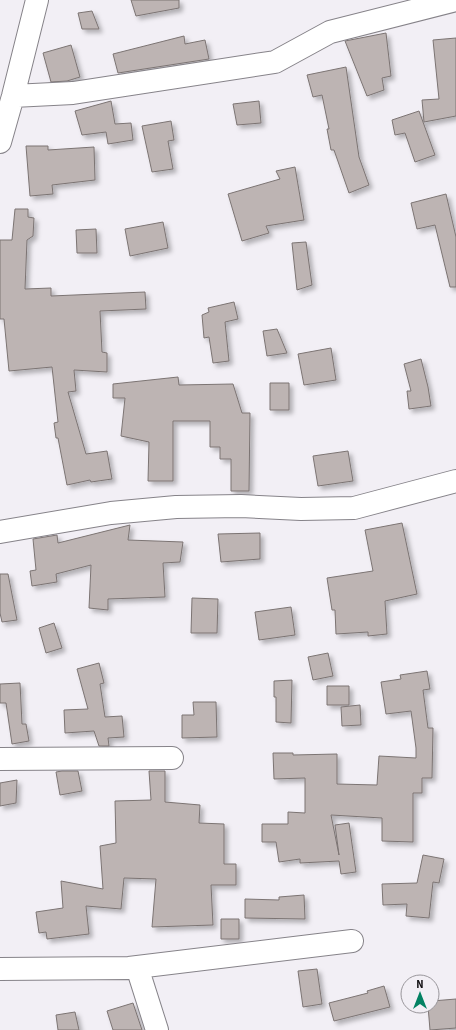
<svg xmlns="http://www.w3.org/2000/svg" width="456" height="1030" viewBox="0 0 456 1030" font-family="'Source Sans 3',sans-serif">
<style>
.building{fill:#bdb4b3;stroke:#7c7473;filter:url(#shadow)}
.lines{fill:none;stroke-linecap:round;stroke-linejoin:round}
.minor-casing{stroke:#868389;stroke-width:24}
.minor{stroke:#fff;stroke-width:22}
</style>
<defs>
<filter id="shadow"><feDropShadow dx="3.5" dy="3.5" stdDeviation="2" flood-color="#0004"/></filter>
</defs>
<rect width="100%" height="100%" fill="#f2eff5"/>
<path class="building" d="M131,0H179V8L136,16Z
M92,11L99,29H82L78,13Z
M386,33L391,76L382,78L384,90L367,96L345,41Z
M184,36L185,44L205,40L209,59L118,73L113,54Z
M456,38V116L424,122L422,100L439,99L433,40Z
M71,45L80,77L67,81L51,82L43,53Z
M346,67L359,157L369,185L349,193L334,150H331L327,129H329L322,95L313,97L307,75Z
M111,101L115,124L131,123L133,140L108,144L106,132L82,135L75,111Z
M259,101L261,123L237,125L233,104Z
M419,111L435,155L415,162L405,133L395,135L392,120Z
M171,121L174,140L168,141L173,169L152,172L142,126Z
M26,146H48V150L94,147L95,180L52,185L53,194L30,196Z
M295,167L304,220L266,226L269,233L242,241L228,194L280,179L276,171Z
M446,194L456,237V287H450L435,225L417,229L411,203Z
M15,209H28V217L34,218L33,236L27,240L25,289L51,288V296L145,292L146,309L100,311L102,352L107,353V372L74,370L76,391L68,392L86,454L107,451L112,479L91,482L90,480L67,485L58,438H56L54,423L58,422L52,367L9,371L4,319H0V240H12Z
M163,222L168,248L130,256L125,229Z
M96,229L97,253H77L76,230Z
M306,242L312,285L297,290L292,243Z
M234,302L238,319L225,322L229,361L213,363L209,337L204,338L202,315L209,312L208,308Z
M277,329L287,353L267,356L263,331Z
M331,348L336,380L304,385L298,354Z
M421,359L428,387L431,406L409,409L407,391H411L404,364Z
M178,377L179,385L233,384L242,413H250L249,491H231V459H220V447H210V421H173V481H148L149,442L121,436L125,398H113V384Z
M270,383H289V410H270Z
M348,451L353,481L318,486L313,456Z
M402,523L417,594L385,601L387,634L368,636V632L336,634L335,610H332L327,578L373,571L365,530Z
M130,525L128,540L183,542L180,562L163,563L165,597L108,599V610L89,608L91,565L56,574L57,582L32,586L30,571L36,570L33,539L57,535L58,543Z
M260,533V559L221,562L218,534Z
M0,574H8L17,620L2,622L0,613Z
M192,598L218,599L217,633H191Z
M291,607L295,635L259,640L255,612Z
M54,623L62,648L46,653L39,628Z
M328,653L333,676L313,680L308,657Z
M99,663L104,683L100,684L105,717L122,716L124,737L108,738L109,746H99L94,731L65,733L64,710L88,709L77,669Z
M427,671L430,689L423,690L428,728H433L432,778H422V793H413V842L382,841V818L331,815L339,855L335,825L349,823L356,872L341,874L339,861L300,863V859L279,862L276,842H262V824H288V812L305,813V778L274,779L273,753H293V755L337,754V784L377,785L379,756L416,758V748L411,711L386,714L381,682L401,679L400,675Z
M292,680L291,723L276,722V697H274V681Z
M20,683L22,724H26L29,741L12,744L6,703H0V684Z
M327,686H349V705H327Z
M193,702H216L217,737L182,738V715H194Z
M360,705L361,725L342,726L341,707Z
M62,771H78L82,791L60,795L56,772Z
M149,771H165V802L200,805L199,823L224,824V864H236V885H211L213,925L152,927L156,879L124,878L121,909L86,906L89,934L47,939L46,932L39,933L36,912L63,908L61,881L103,889L100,846L116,843L115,801L151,800Z
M17,780L16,803L0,806V783Z
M423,855L444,859L439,883L433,882L429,918L406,916L407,904L383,905L382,884L417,883Z
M304,895L305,919L245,918V899L279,900V897Z
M221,919H239V939H221Z
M317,969L322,1004L303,1007L298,971Z
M384,986L390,1007L334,1021L329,1003L368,993L367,991Z
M456,999V1028L430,1030L428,1006H432V1001Z
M133,1003L142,1030H113L107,1011Z
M75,1012L79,1030H58L56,1015Z"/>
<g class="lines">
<defs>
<path id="minor" d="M13,96L73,93L275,62L330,32L456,0
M0,142L13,96L37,0
M0,532L111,513L176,507L241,506L301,509L354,508L456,481
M0,759L172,758
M137,967L157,1030
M0,969L129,968L352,941"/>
</defs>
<use href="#minor" class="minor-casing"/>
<use href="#minor" class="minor"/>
</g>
<g transform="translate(420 994)"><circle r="19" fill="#f2eff5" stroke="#99969b"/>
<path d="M0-3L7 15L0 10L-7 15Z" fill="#038263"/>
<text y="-6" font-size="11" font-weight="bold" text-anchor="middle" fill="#131114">N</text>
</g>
</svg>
